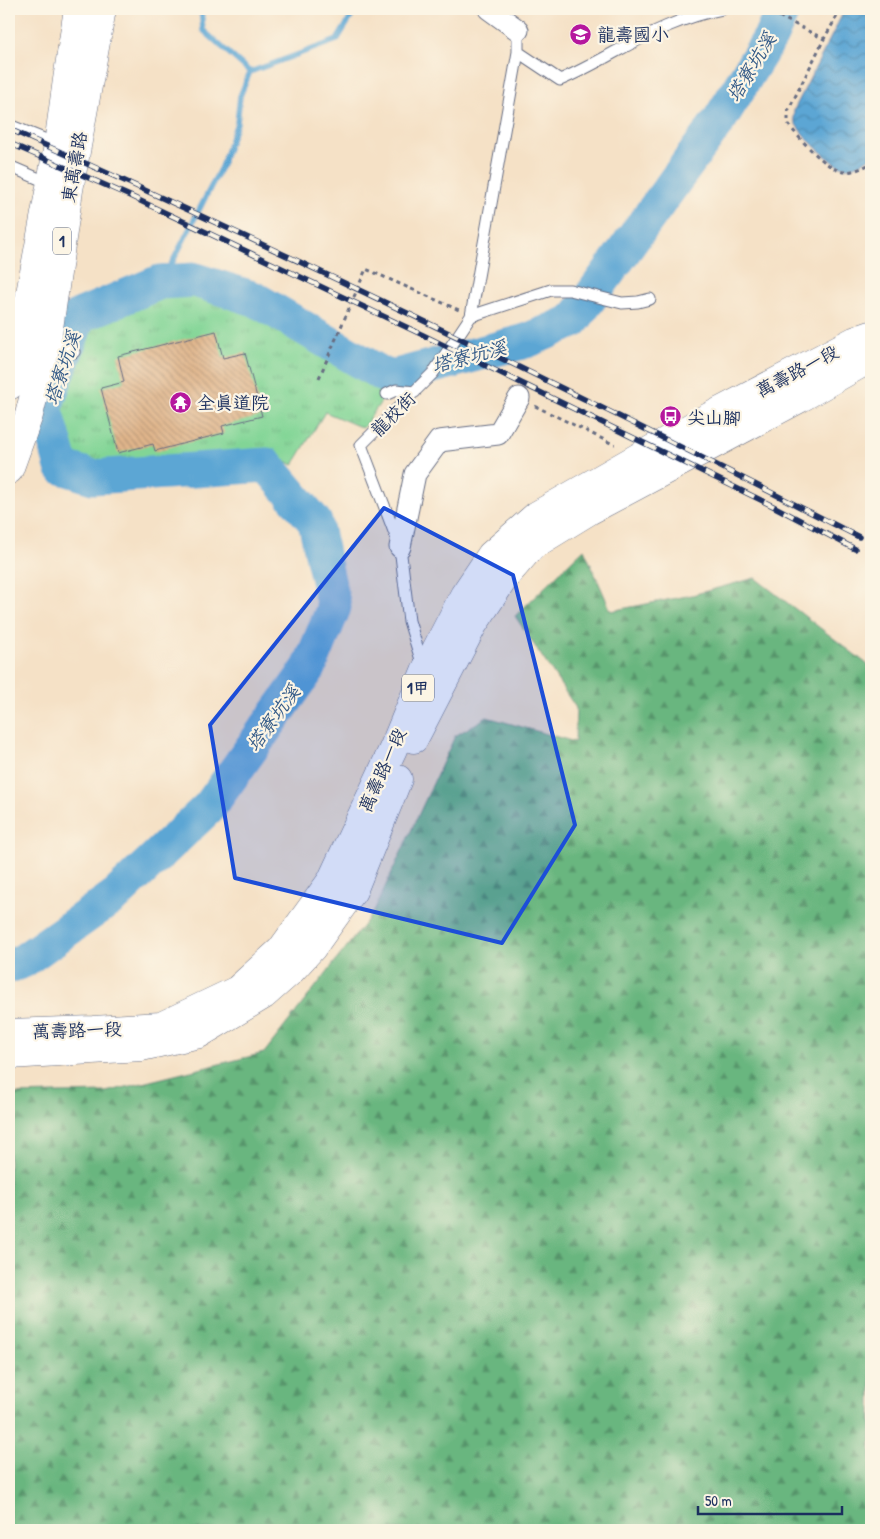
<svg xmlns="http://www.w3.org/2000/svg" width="880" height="1539" viewBox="0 0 880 1539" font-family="'Patrick Hand','LXGW WenKai TC',sans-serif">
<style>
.grass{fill:url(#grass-tufts);stroke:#4e827a}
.forest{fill:url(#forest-firs);stroke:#42726e}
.water{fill:url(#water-waves);stroke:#3c6a99}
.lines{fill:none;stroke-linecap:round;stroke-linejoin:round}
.stream{stroke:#5ca6d4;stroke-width:5.5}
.river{stroke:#5ca6d4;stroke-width:35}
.building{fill:url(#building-back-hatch)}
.service-casing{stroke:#676d82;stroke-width:13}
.minor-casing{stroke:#676d82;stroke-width:23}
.primary-casing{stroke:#676d82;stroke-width:29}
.path{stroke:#676d82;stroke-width:3;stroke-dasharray:4 4;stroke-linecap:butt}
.service{stroke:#fff;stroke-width:11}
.minor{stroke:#fff;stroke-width:21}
.primary{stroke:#fff;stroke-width:28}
.rail-casing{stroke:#1b2f5e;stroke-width:5.5}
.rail{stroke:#fcf5e5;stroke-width:4;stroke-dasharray:11;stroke-linecap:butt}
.marked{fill:#1d4ed8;fill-opacity:0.2;stroke:#1d4ed8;stroke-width:4;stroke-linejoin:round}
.labels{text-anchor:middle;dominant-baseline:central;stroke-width:4.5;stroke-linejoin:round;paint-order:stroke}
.shield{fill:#fcf5e5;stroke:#5e6a86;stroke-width:1}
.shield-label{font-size:16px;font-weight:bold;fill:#1b2f5e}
.poi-label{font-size:18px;fill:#1b2f5e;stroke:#fcf5e5;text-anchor:start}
.street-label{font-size:18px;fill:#1b2f5e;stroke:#fcf5e5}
.water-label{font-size:19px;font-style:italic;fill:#325987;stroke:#fcf5e5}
</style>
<defs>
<pattern id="grass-tufts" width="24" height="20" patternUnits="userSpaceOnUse" patternTransform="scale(1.25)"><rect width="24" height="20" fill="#82d596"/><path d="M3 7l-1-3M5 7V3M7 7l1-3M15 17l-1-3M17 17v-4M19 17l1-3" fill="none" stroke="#70b784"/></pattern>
<pattern id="forest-firs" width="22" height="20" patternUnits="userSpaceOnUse" patternTransform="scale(1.25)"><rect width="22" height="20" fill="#69b67f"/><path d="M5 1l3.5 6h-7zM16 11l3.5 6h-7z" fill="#56946b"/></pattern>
<pattern id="water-waves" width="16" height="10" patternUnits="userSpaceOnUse" patternTransform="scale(1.25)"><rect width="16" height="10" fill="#5ca6d4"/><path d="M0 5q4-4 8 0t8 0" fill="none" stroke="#4b88af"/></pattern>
<pattern id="building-back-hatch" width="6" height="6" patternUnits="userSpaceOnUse" patternTransform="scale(1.25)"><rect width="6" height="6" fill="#e0b58b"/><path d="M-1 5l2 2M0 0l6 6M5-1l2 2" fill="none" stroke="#b59475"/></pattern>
</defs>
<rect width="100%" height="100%" fill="#fcf5e5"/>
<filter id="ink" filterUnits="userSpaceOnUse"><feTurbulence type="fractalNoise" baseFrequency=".02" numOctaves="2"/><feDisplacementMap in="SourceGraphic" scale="10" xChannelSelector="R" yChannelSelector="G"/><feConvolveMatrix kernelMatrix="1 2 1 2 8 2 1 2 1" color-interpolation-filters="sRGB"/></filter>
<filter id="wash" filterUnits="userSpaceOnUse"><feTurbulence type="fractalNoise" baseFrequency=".0096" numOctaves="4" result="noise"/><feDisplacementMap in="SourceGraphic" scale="20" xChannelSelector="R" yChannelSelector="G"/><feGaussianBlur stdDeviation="1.12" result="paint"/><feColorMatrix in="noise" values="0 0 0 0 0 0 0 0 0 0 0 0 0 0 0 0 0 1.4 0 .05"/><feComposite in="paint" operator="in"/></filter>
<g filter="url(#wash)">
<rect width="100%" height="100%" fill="#f5e1c6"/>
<path class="grass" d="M185,289L248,305L391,387L363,428L325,412L293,465L272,453L102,465L69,458L55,409L82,327L151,296Z"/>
<path class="forest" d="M584,549L611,611L692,595L755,578L871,667V1530H9V1094L106,1092L264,1053L373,913L455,736L487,717L575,742L576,708L515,616Z"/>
<path class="water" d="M845,9H871V157C862,162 854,169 843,167C831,164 799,133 795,122C793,119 794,114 794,110Z"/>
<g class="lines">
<path class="stream" d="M201,9L203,30L250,72
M160,282L173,261L221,167L237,123L240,96L250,72L337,40L356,9"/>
<path class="river" d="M9,966L23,961L116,895L210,806L309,668L334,607L315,522L267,465L93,477L62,467L45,407L79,316L160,282L195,280L255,299L389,378L529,340L573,321L720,119L771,36L783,9"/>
</g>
<g id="blocks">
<path class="building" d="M216,331L223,358L245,353L262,416L222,426L224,433L155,451L153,444L118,453L101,388L124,382L118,356Z"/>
</g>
</g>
<g filter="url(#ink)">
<use href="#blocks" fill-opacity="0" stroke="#676d82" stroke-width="1"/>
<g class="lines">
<defs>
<path id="service" d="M518,52L560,80C579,72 597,62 615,52C648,34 684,16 722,9
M9,125L59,145
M9,166L51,184
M471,316L551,290H570L622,303L638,302L650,299
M47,342L74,352
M387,394L396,390L415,392
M423,666L409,621L400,547L361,445L433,373L471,316L518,52V30"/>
<path id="minor" d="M489,9L518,30
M400,547L415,474L439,441L498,434L519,398"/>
<path id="primary" d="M9,386L22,336L58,145L67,80L78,9
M9,470L29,415L47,342L69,190L102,9
M414,739L473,625L505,577L532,546L589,511L799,399L859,365L871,360
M9,1033L93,1030L161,1026L237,990L281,950L331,881L393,749L425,671L464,595L491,555L537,515L705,419L854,341L871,335
M9,1055L141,1047L199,1034L264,995L290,972L312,948L353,891L398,779"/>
</defs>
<use href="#service" class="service-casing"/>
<use href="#minor" class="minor-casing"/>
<use href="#primary" class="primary-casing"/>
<path class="path" d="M765,9L824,39
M841,9L824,39L788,111V124C798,137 829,172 845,172C856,171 863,168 871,163
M319,378L366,269L459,310
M535,406L613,444H615"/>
<use href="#service" class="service"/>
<use href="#minor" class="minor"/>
<use href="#primary" class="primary"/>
<defs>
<path id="rail" d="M9,129C296,256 579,394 859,537
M9,143L130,196L423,335L773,506L855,549"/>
</defs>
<use href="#rail" class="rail-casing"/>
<use href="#rail" class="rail"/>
</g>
</g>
<path class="marked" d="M384,508L513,575L575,825L502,943L235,878L210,725Z"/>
<defs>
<symbol id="school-disc" viewBox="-11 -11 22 22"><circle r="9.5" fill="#b5179e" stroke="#fcf5e5"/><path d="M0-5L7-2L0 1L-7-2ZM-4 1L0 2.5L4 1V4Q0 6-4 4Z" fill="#fff"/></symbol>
<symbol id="temple-disc" viewBox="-11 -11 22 22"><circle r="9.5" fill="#b5179e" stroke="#fcf5e5"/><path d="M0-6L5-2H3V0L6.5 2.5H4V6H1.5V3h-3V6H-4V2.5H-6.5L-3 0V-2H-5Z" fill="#fff"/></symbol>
<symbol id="bus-disc" viewBox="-11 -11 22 22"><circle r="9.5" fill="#b5179e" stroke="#fcf5e5"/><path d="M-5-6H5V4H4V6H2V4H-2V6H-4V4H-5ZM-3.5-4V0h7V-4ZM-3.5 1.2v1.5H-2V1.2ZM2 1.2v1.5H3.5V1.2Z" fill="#fff"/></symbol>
</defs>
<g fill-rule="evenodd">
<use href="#school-disc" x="568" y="22" width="25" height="25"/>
<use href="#temple-disc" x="168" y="390" width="25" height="25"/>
<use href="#bus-disc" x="658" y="404" width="25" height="25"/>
</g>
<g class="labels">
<g class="shield">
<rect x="53" y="227.5" width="18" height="27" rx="4"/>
<rect x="402" y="674.5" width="32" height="27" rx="4"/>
</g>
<g class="shield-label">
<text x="62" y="241">1</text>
<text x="418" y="688">1甲</text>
</g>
<g class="poi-label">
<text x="597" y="34">龍壽國小</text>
<text x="197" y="402">全真道院</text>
<text x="687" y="417">尖山腳</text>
</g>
<g class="street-label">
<text transform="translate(74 167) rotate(-80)">東萬壽路</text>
<text transform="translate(797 371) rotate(-28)">萬壽路一段</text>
<text transform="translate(393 414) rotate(-45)">龍校街</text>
<text transform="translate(382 770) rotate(-66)">萬壽路一段</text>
<text transform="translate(77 1030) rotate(-2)">萬壽路一段</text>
</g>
<g class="water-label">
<text transform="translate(751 67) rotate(-59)">塔寮坑溪</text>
<text transform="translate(469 356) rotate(-15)">塔寮坑溪</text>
<text transform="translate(62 368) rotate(-72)">塔寮坑溪</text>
<text transform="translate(273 718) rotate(-54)">塔寮坑溪</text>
</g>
</g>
<rect width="880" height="1539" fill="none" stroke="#fcf5e5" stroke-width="30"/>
<path d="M698 1506v8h144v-8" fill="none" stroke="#1b2f5e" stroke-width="2.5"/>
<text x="705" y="1506" font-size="15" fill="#1b2f5e" stroke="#fcf5e5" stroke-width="4" paint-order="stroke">50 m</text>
</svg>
